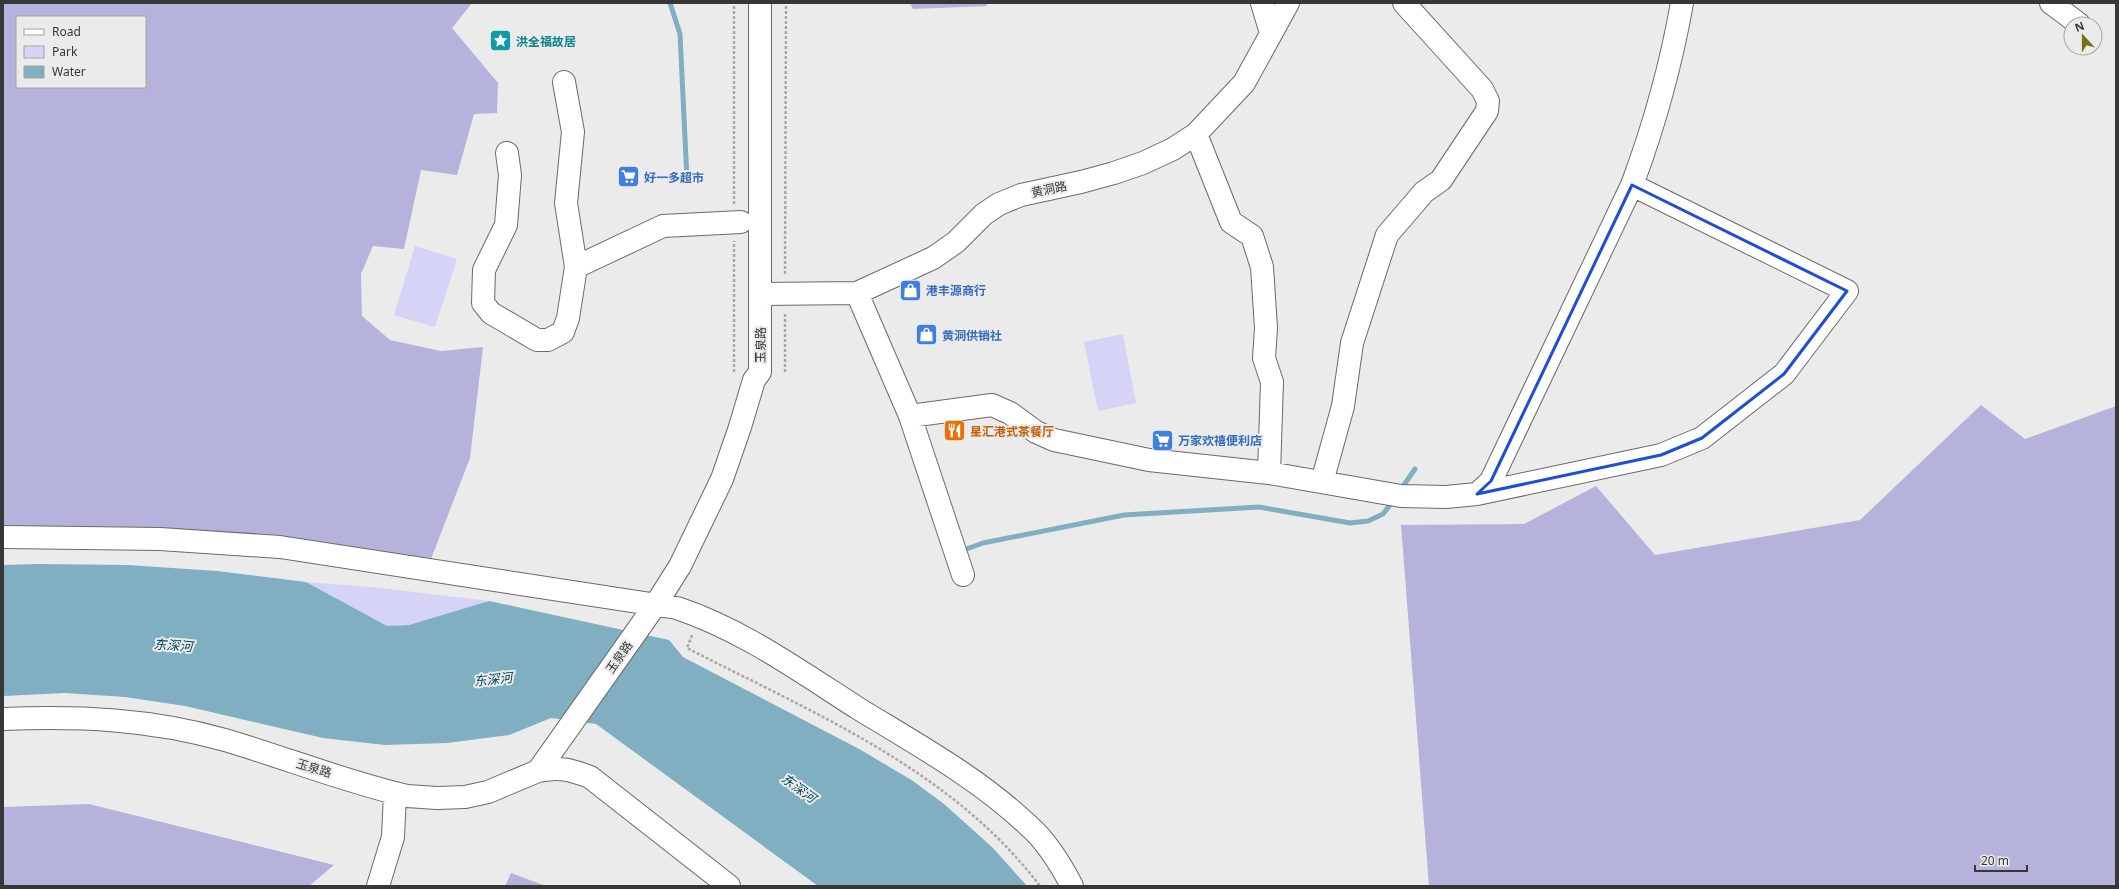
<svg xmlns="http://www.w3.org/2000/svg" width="2119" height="889" viewBox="0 0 2119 889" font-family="'Noto Sans','Noto Sans SC',sans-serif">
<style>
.green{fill:#d5d3f6}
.forest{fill:#b5b3db;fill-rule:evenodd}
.water{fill:#7fafc1}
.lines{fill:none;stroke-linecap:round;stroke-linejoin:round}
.stream{stroke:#7fafc1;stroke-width:5}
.minor-casing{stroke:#6a6a6b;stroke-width:24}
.path{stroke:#a8a8a8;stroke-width:2.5;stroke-dasharray:3 2;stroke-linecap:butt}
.minor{stroke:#fff;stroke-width:22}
.marked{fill:none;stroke:#1d4ed8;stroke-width:3;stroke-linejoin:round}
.labels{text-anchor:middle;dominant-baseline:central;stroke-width:4;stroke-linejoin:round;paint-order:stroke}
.culture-label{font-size:12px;font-weight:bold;fill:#0d838f;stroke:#ebebec;text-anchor:start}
.shop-label{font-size:12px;font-weight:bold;fill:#366cbe;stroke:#ebebec;text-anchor:start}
.street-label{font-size:12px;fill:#373737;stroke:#ebebec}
.food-label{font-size:12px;font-weight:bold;fill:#c56008;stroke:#ebebec;text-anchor:start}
.water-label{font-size:13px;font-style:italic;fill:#004659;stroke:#ebebec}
</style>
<rect width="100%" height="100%" fill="#ebebec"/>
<path class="green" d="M415,246L457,259L435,327L394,315Z
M1123,334L1136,403L1098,411L1084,342Z
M306,582L372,587L489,601L409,625L387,626Z"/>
<path class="forest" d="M3,3H472L452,28L498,83L497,113L474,114L457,175L421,170L404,249L373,246L361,274L362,316L390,340L441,351L483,347L470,458L431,559L169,536L3,533ZM17,17H145V87H17Z
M910,3H987V6L913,9Z
M1981,405L2025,439L2116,406V886H1429L1401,525L1524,524L1596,486L1655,555L1860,520Z
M89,804L334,865L309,886H3V807Z
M511,873L546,886H505Z"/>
<path class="water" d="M38,564L128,565L217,571L306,582L387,626L409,625L489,601L669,640L683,657L861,750L913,781L944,804L993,848L1027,886H818L596,724L551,718L509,735L447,743L385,745L323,738L185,706L125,697L65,693L3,696V565Z"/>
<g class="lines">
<path class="stream" d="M670,3L680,34L687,180
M1401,489L1415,469
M961,551L983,543L1124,515L1259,507L1350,523L1368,521L1383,514L1393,501"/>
<defs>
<path id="minor" d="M1262,3L1271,33
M2051,3L2079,24
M564,82L573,132L566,203L576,267
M1196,134L1231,222L1252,236L1262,267L1266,328L1264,358L1272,382L1269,473
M507,153L510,175L506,225L484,270L483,303L491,313L537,340H548L563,332L568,318L576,267L663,226L741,222
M857,293L910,416L963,575
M760,294L857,293L933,258L956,242L984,214L999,204L1021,195L1081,182L1114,173L1143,163L1173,149L1196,134L1244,83L1288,3
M910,416L992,405L1010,413L1036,432L1054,440L1149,460L1269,473L1401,496L1446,497L1477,494L1661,455L1702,438L1784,374L1847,291L1632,185
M1322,482L1343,406L1352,343L1387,235L1424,192L1441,180L1487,111L1488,101L1482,89L1404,3
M1477,494L1491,481L1632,185C1654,126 1671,65 1682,3
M3,537L160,539L280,547L677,608C743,630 801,672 859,709C918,745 980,779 1030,827C1048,843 1061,865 1072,886
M3,719C80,716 150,719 225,740C286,758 346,782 407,796L437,798L465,797L488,792L538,771L656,604L680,566L722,479L740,427L754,380L760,372V3
M538,771C560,767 569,769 590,777L729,886
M378,886L393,837L395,793"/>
</defs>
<use href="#minor" class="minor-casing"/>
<path class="path" d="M734,204V3
M785,274L786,3
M734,372V241
M785,372V313
M692,635L687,648C813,713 951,769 1040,886"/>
<use href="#minor" class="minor"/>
</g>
<path class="marked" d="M1632,185L1847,291L1784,374L1702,438L1661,455L1477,494L1491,481Z"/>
<defs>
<symbol id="sight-square" viewBox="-11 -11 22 22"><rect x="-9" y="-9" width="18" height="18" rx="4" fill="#0f9aa8" stroke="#ebebec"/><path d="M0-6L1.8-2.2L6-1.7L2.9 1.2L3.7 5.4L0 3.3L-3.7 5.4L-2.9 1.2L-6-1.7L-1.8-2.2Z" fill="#fff"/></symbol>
<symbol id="supermarket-square" viewBox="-11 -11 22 22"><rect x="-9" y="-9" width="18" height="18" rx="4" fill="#3f7fe0" stroke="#ebebec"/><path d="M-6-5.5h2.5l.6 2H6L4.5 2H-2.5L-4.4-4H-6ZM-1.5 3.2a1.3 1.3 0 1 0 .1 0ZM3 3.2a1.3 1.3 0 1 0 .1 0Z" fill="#fff"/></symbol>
<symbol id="shop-square" viewBox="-11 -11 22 22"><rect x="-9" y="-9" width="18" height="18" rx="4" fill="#3f7fe0" stroke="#ebebec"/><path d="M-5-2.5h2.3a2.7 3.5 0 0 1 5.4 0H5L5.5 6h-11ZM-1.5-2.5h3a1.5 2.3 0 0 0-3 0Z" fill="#fff"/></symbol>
<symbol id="restaurant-square" viewBox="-11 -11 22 22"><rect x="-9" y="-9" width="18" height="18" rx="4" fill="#e8710a" stroke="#ebebec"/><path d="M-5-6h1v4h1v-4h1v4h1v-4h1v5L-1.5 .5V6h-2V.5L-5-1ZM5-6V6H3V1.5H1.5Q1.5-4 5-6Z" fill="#fff"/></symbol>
</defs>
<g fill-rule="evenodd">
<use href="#sight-square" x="488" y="28" width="25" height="25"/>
<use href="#supermarket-square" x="616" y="164" width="25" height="25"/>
<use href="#shop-square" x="898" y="278" width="25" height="25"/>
<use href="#shop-square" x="914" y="322" width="25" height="25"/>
<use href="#restaurant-square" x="942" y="418" width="25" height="25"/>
<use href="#supermarket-square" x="1150" y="428" width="25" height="25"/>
</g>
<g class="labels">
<g class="culture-label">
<text x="516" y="41">洪全福故居</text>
</g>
<g class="shop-label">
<text x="644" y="177">好一多超市</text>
<text x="926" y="290">港丰源商行</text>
<text x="942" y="335">黄洞供销社</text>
<text x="1178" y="440">万家欢禧便利店</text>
</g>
<g class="street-label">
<text transform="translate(1049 189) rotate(-12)">黄洞路</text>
<text transform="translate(760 345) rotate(-90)">玉泉路</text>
<text transform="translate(619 657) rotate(-55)">玉泉路</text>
<text transform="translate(314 768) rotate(17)">玉泉路</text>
</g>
<g class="food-label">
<text x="970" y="431">星汇港式茶餐厅</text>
</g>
<g class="water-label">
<text transform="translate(173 645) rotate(4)">东深河</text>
<text transform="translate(493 679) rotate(-6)">东深河</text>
<text transform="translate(799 788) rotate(36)">东深河</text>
</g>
</g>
<rect width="2119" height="889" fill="none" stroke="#373737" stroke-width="8"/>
<rect x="16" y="16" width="130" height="72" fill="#ebebec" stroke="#a3a3a4"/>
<rect x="24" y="29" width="20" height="6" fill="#ffffff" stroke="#a3a3a4"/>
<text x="52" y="36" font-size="12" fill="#373737">Road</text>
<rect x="24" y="46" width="20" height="12" fill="#d5d3f6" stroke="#a3a3a4"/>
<text x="52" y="56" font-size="12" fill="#373737">Park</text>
<rect x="24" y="66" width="20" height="12" fill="#7fafc1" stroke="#a3a3a4"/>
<text x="52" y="76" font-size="12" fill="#373737">Water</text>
<g transform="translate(2083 36) rotate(339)"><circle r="19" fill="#ebebec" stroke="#a3a3a4"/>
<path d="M0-3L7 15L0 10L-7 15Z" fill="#767317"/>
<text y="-6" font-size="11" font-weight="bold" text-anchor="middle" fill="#373737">N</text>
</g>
<path d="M1975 865v6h52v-6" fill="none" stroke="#373737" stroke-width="2"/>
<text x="1981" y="865" font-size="12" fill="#373737" stroke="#ebebec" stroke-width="3" paint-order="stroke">20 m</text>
</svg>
